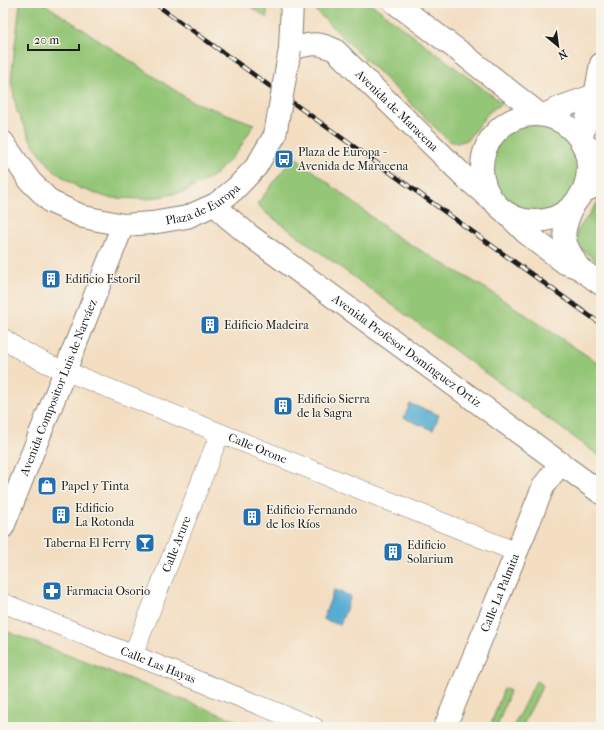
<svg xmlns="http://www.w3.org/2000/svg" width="604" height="730" viewBox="0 0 604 730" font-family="'IM FELL French Canon',serif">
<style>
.green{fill:#94c677;stroke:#58714a}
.water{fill:#57add3;stroke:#3a6478}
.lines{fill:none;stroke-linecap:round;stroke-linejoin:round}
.minor-casing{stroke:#887d6f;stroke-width:20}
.tertiary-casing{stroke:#887d6f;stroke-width:24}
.secondary-casing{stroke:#887d6f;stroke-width:24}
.primary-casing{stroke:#887d6f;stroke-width:24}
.minor{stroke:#fff;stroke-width:19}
.tertiary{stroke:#fff;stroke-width:22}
.secondary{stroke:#fff;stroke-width:22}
.primary{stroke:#fff;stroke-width:22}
.rail-casing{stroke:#1c1c1c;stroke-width:4.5}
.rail{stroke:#f7f3e8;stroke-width:3;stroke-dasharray:9;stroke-linecap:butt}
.primary-bridge-casing{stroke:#887d6f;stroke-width:24;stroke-linecap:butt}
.primary-bridge{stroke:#fff;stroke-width:22}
.labels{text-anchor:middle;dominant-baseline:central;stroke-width:3;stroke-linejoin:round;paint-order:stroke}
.street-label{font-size:12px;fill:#1c1c1c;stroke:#f7f3e8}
.poi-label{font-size:12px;fill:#1c1c1c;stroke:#f7f3e8;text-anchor:start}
</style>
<rect width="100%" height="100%" fill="#f7f3e8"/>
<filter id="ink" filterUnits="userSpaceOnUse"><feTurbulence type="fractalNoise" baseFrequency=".025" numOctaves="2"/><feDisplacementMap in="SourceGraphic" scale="8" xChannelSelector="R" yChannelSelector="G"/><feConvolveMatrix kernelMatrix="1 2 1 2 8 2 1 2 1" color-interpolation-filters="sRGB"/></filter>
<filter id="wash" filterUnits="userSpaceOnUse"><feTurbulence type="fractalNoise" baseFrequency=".012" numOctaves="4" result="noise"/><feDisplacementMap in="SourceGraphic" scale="16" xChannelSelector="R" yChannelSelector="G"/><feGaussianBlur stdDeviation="0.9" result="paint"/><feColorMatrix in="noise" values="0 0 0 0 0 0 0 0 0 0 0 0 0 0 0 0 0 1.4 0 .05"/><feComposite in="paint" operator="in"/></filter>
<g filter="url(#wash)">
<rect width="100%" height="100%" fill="#f3dec2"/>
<path class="green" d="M20,3H43L191,101L254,124L238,151L215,175L184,192L147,199L109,198L79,188L54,171L32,143L17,112L11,80Z
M245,3H267V18Z
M317,3H370L502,103L488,113L467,140L457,143L449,141L317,12Z
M488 167a46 46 0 1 1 92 0a46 46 0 1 1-92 0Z
M294,156L396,236L490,291L601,365V457L266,213L257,204Z
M601,198V264L582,250L577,240V231Z
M3,630L253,727H3Z
M536,681L543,685L522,727H513Z
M504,688L510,691L497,727H490Z"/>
<path class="water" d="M410,404L439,415L433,430L404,418Z
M334,590L351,596L340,625L323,619Z"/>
</g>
<g filter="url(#ink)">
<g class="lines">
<defs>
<g id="minor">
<path id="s1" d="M3,338L17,348L48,364L516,552"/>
<path id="s2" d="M3,603L314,727"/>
<path id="s3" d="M133,655L220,433"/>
</g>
<g id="tertiary">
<path d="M595,96L601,64"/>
<path d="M583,144L601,154"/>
<path d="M583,192L601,183"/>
<path id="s4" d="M445,727L544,485L561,463"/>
</g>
<g id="secondary">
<path d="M395,3L459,51L539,114"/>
<path id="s5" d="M290,49C311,44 315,41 335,50L467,179L489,198"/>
<circle cx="535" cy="168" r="53"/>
<path d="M544,115L561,107L601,93"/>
<path d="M581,140L593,97"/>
<path id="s6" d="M216,204L225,215L249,235L601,493"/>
<path d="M574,204C560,235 561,239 579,268"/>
<path d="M508,215L525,232L565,263L579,268L601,284"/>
</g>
<g id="primary">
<path d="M290,49L292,3"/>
<path id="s7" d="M3,142L30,181L51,202L84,217L123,225L152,223L187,217L216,204L235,189L256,167L275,135"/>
<path id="s8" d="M3,527L123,225"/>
</g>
</defs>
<use href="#minor" class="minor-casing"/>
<use href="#tertiary" class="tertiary-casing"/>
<use href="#secondary" class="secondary-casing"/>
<use href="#primary" class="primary-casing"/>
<use href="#minor" class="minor"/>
<use href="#tertiary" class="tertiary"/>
<use href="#secondary" class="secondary"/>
<use href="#primary" class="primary"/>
<defs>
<path id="rail" d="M154,3L601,324"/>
</defs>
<use href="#rail" class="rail-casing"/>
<use href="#rail" class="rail"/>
<defs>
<path id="primary-bridge" d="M275,135L290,49"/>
</defs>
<use href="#primary-bridge" class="primary-bridge-casing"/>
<use href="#primary-bridge" class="primary-bridge"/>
</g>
</g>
<defs>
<symbol id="bus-square" viewBox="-11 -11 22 22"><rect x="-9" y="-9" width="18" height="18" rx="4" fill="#1f6fb2" stroke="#f7f3e8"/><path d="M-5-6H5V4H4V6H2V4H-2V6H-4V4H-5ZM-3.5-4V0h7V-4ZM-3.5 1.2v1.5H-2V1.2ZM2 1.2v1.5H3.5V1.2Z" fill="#fff"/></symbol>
<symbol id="building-square" viewBox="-11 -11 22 22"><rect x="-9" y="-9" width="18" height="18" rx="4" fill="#1f6fb2" stroke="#f7f3e8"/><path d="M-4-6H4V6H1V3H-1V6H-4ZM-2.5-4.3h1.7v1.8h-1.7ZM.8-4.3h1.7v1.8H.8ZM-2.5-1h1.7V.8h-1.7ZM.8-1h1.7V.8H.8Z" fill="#fff"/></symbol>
<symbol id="shop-square" viewBox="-11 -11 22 22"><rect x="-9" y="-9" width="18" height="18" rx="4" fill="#1f6fb2" stroke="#f7f3e8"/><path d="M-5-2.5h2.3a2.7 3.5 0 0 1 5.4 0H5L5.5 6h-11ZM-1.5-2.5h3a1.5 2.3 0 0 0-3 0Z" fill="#fff"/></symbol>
<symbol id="bar-square" viewBox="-11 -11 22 22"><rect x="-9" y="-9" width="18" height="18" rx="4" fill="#1f6fb2" stroke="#f7f3e8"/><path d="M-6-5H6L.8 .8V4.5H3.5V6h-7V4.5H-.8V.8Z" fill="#fff"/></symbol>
<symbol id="pharmacy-square" viewBox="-11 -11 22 22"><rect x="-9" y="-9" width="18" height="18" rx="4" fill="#1f6fb2" stroke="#f7f3e8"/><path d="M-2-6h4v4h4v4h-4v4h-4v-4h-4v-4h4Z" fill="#fff"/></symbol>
</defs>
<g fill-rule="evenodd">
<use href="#bus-square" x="273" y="148" width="22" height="22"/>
<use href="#building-square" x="40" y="268" width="22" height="22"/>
<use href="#building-square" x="199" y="314" width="22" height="22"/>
<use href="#building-square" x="272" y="395" width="22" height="22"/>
<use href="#shop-square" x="36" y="475" width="22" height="22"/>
<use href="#building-square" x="50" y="504" width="22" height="22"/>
<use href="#building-square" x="241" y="506" width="22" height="22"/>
<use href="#bar-square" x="134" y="532" width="22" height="22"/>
<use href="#building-square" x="382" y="541" width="22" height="22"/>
<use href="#pharmacy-square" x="41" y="580" width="22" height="22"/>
</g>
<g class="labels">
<g class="street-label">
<text stroke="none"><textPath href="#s5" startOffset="133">Avenida de Maracena</textPath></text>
<text stroke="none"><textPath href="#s7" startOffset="237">Plaza de Europa</textPath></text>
<text stroke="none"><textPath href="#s6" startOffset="241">Avenida Profesor Domínguez Ortiz</textPath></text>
<text stroke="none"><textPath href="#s8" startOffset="150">Avenida Compositor Luis de Narváez</textPath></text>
<text stroke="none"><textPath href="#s1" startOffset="278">Calle Orone</textPath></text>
<text stroke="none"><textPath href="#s3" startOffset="119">Calle Arure</textPath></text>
<text stroke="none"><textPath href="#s4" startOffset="145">Calle La Palmita</textPath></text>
<text stroke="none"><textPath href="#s2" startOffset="167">Calle Las Hayas</textPath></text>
</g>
<g class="poi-label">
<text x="298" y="152">Plaza de Europa -<tspan x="298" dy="14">Avenida de Maracena</tspan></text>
<text x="65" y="279">Edificio Estoril</text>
<text x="224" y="325">Edificio Madeira</text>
<text x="297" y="399">Edificio Sierra<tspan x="297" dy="14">de la Sagra</tspan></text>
<text x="61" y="486">Papel y Tinta</text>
<text x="75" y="508">Edificio<tspan x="75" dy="14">La Rotonda</tspan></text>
<text x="266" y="510">Edificio Fernando<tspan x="266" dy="14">de los Ríos</tspan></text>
<text x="131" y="543" text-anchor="end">Taberna El Ferry</text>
<text x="407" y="545">Edificio<tspan x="407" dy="14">Solarium</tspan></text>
<text x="66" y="591">Farmacia Osorio</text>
</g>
</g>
<rect width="604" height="730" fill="none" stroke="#f7f3e8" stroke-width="16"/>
<g transform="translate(558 46) rotate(151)" stroke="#f7f3e8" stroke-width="3" paint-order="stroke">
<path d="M0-3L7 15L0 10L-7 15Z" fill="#1c1c1c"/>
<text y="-6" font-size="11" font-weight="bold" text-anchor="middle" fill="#1c1c1c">N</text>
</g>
<path d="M28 44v6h51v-6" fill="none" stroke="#1c1c1c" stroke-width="2"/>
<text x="34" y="44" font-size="12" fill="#1c1c1c" stroke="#f7f3e8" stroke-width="3" paint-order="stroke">20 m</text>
</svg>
